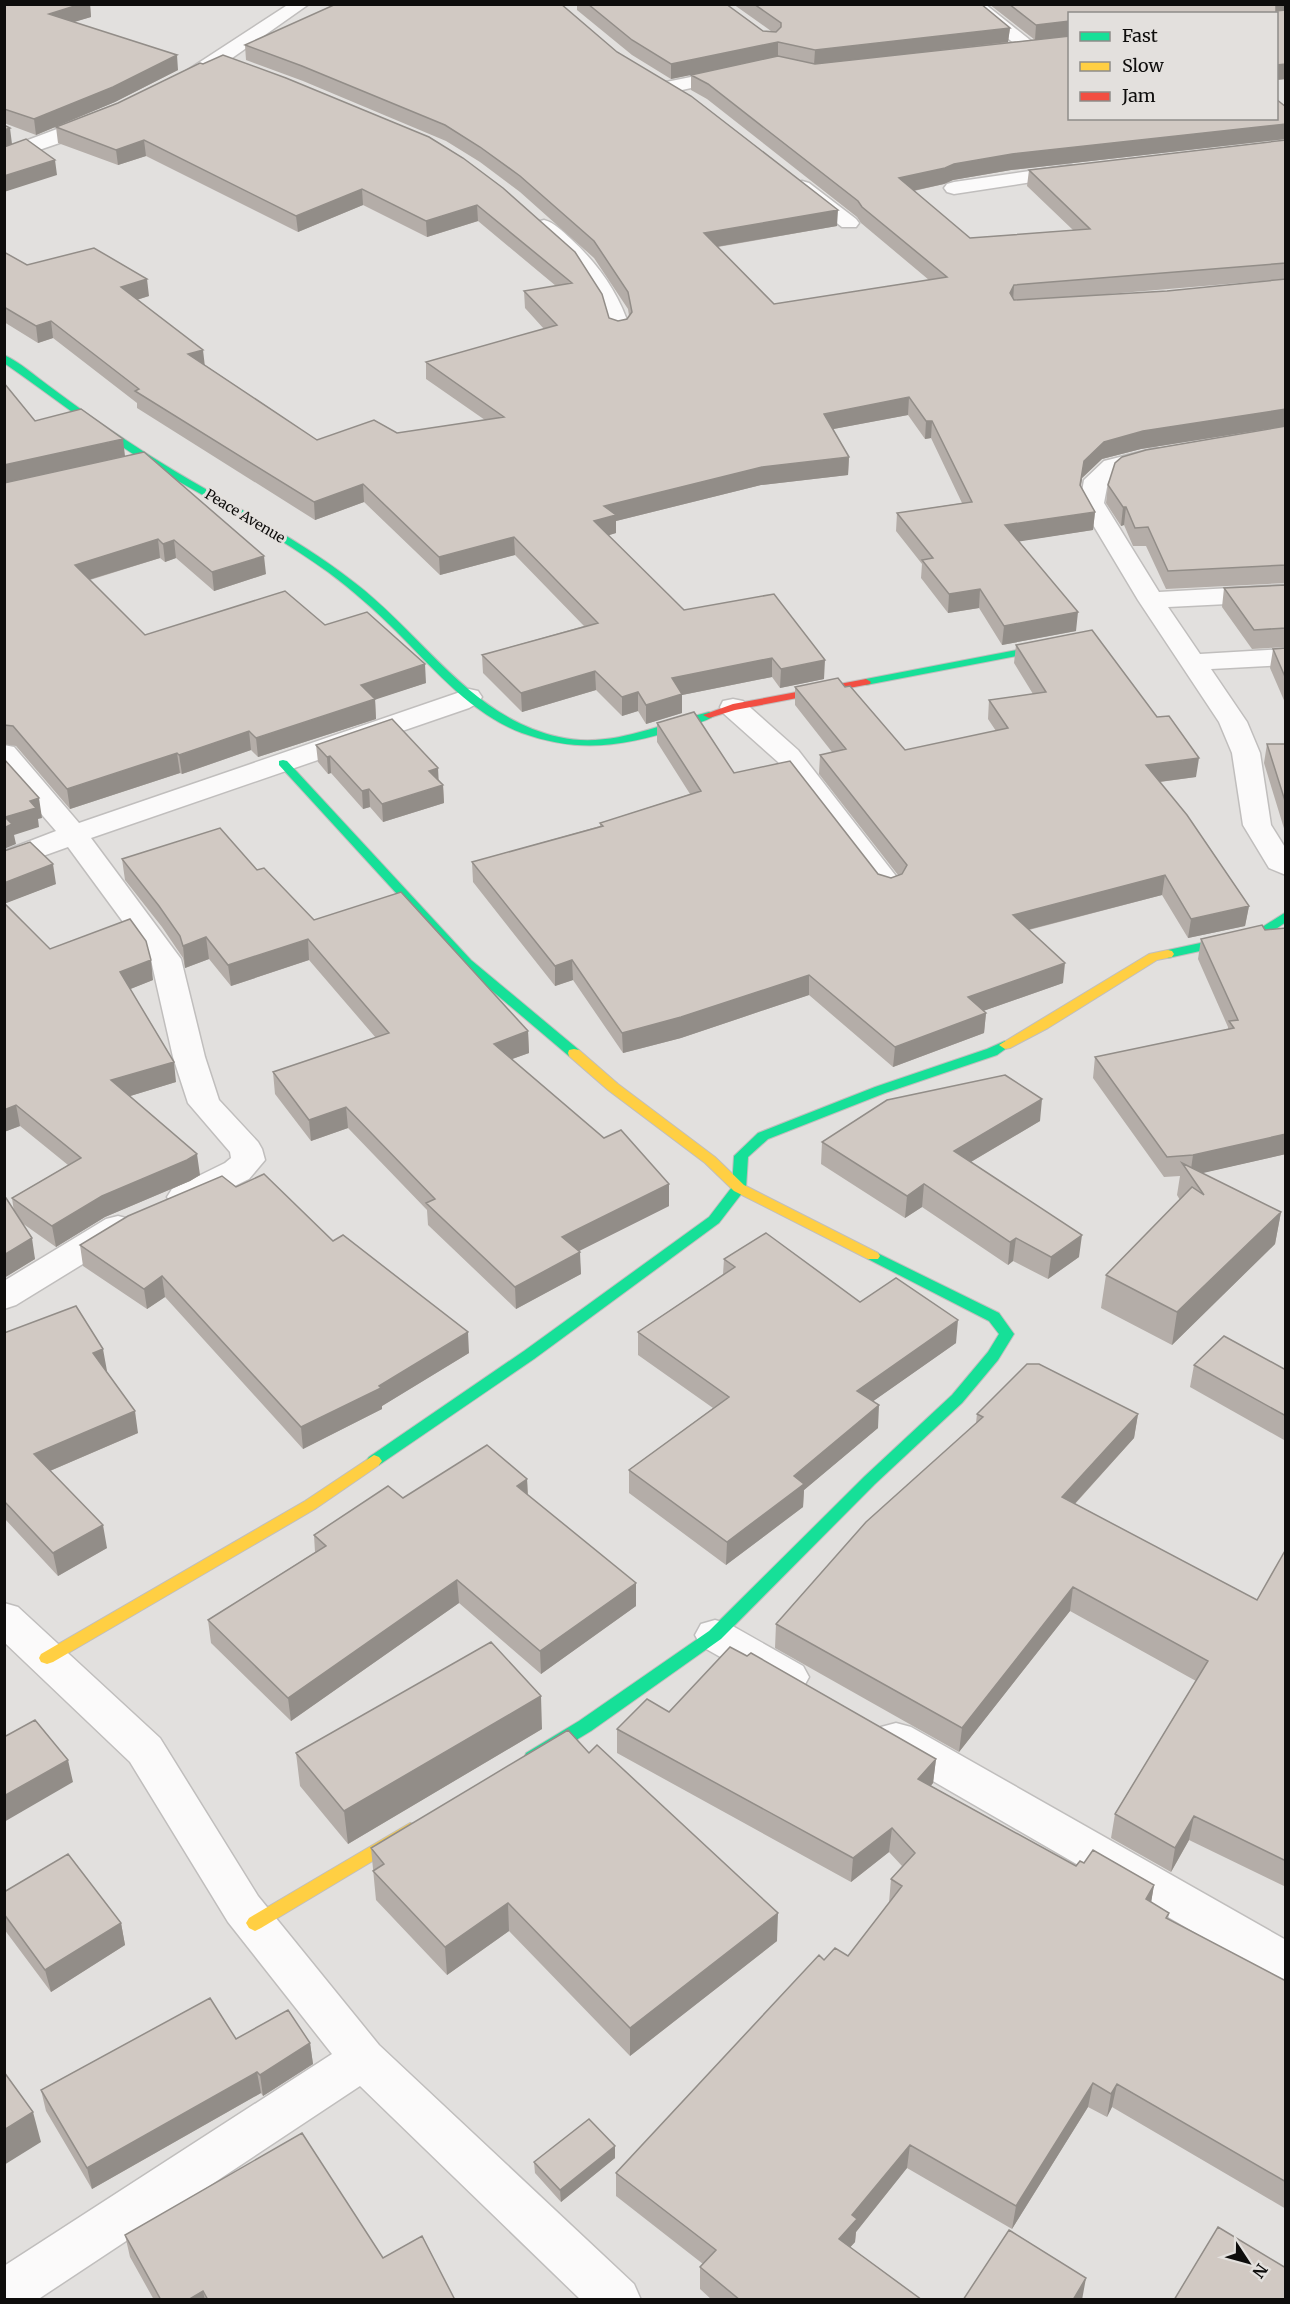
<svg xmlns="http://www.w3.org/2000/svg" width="1290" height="2304" viewBox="0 0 1290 2304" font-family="Merriweather,serif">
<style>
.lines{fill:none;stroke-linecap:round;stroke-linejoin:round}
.street-casing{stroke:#c0bebd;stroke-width:3}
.fast-casing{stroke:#c0bebd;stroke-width:2}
.slow-casing{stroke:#c0bebd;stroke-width:2}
.jam-casing{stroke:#c0bebd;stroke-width:2}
.street{fill:#fbfafa;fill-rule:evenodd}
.fast{fill:#16e098;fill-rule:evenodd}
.slow{fill:#ffcf43;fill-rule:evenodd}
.jam{fill:#f24e42;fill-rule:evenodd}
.wall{fill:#b4ada8}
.shaded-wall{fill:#928d88}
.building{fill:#d1c9c3;stroke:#928d88;stroke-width:1.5}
.labels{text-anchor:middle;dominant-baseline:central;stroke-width:6;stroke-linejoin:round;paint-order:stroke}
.far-street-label{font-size:14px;fill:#0e0d0c;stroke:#e3e0dd}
</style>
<rect width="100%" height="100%" fill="#e2e0de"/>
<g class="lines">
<defs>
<path id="street" d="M289,4H309L225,63L192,81H180L177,77Z
M965,4H985L1040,48L1037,52H1025Z
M736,68L742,69L745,73L742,77L668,93L661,91L659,87L661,83Z
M97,114L104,116L106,120L104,124L77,137L4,162V149Z
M1071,165L1078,167L1081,171L1078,175L954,194L947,192L944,188L947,184L954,182Z
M802,181L809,183L856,219L859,223L856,227H842L795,191L792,187L795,183Z
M544,220C555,223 562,231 571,239C598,264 619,293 630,329L627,334L619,336L611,334L590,286L573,264L534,226L537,222Z
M1156,448L1164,450L1168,455L1164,460L1120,471L1108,482L1104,503L1159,592L1286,585V601L1168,607L1200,654L1286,649V665L1211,669L1247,722L1260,753L1271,825L1286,849V875L1269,868L1243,825L1232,753L1219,722L1138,600L1080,503L1084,480L1104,461Z
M469,689L478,691L482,697L478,703L469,708L91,838L181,959L205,1057L219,1100L258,1142L262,1149L265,1160L249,1179L196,1205L184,1208L172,1205L167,1197L172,1189L225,1163L231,1158L230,1152L188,1103L173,1057L151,960L68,847L4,870V851L56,831L4,771V745L14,747L79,823Z
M733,699L743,701L798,750L899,880L904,886L899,892L889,895L879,892L778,762L723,713L720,707L723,701Z
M118,1216L130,1219L135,1227L130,1235L16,1305L4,1309V1281L106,1219Z
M4,1603L18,1607L160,1738L258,1896L379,2045L634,2284L641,2300H581L360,2086L37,2300H4V2266L332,2054L228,1922L130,1762L4,1642Z
M715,1620L729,1624L803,1666L809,1677L803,1688L789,1693L775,1688L701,1646L695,1635L701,1624Z
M896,1723L911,1727L1286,1940V1982L1270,1976L881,1751L875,1739L881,1727Z"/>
<path id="fast" d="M4,355C20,362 35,376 49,386C77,407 105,427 135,446C207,494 286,529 355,583C422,634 471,718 559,737C611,749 659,724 709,712L715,715C707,722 691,724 681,728C624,746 580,754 522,733C471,714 433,668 396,631C375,610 352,590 328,572C271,531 209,500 149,464C99,433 53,397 4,363Z
M1059,642L1064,645L1063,647L866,685L861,682L866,679Z
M283,760L287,761L471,960L579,1050L580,1053L579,1056H569L463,966L279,765V761Z
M1286,912V922L1264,937L1168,958L1162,954L1168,950L1256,931Z
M1005,1041L1011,1045L997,1055L885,1093L768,1139L748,1157L746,1188L719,1223L534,1359L379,1465H369L366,1461L369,1457L524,1351L709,1217L732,1187L734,1156L758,1133L875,1087L987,1049Z
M873,1251L999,1313L1014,1334L998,1360L962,1403L875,1484L721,1639L591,1731L538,1763L532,1765L526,1763L524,1758L526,1753L579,1721L709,1631L865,1476L952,1395L988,1352L999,1334L989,1321L868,1259L866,1256Z"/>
<path id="slow" d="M1168,950L1172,951L1174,954L1172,957L1157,960L1048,1028L1010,1048L1005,1049L999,1045L1149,954Z
M574,1049L579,1050L618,1084L715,1157L744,1185L878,1253L880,1256L878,1259H868L734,1191L705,1163L608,1090L569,1056L568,1053L569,1050Z
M374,1455L379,1457L382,1461L379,1465L315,1509L53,1662L47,1664L41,1662L39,1658L41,1654L305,1501Z
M410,1823L416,1825L419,1830L416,1835L261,1928L255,1931L249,1928L246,1923L249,1918Z"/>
<path id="jam" d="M866,679L871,682L870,684L735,710L709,718L703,715L733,704Z"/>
</defs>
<use href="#street" class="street-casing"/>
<use href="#fast" class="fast-casing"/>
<use href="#slow" class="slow-casing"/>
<use href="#jam" class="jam-casing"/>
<use href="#street" class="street"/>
<use href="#fast" class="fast"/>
<use href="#slow" class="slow"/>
<use href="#jam" class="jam"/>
</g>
<path class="wall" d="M4,4H90L91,17L73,22L178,70L115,102L36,135L4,123Z
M577,4H726L763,31H771L733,4H981L1010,28L1008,42L1035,40L989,4H1286V79L1276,80V14H1070V118L1286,107V139L1011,170L953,180L944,184L914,191L970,238L1073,230L1027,186L1029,170L1286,140V279L1097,295L1167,291L1286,279V426L1141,449L1102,459L1082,478L1081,487L1095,512L1093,530L1019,541L1076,631L1002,645L979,608L948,613L921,578L922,564L896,531L897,513L962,503L931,438L925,439L908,415L833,429L849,457L848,475L761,485L616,521V533L608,535L684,610L824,679L780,688L772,677L682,695V713L646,724L638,711L622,716L596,690L522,712L483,673L482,655L584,626L515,555L440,575L364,502L315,520L137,408V403L53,338L38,343L4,322V252L27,265L149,296L137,300L205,365L317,440L397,433L485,420L426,379V362L544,329L525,308L524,291L556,286L478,221L427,237L363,205L298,232L146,156L118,165L58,143L56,127L429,137L609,318L618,321L627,319L629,316L628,309L594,258L520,192L480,162L446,141L303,81L246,60L245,45L617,52L837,226L718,247L774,304L929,280L861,223L857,217L707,99L691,90V75L744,64L671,79L632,55L577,10Z
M4,383L35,421L125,456L266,574L214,591L176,558L165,562L160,558L90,580L145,635L325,625L426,683L375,699L376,719L258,757L251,750L182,774L180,773L70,809L16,746L4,744Z
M1286,426V583L1166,589L1146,546H1133L1124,525L1121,526L1106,503L1108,485Z
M1286,585V647L1252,649L1222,607L1224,588Z
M1016,645L1196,777L1160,782L1249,906L1245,926L1188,938L1162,895L1029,930L1063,983L983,1011L986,1013L984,1033L893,1067L809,995L681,1038L623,1053L573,980L555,986L473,882L472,862L600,826V823L690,794L657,742V723L734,773L878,874L891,878L898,875L819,774L820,755L832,752L795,705V687H845L905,750L996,731L988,719L989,700L1033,694L1014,663Z
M1286,648V705L1270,668L1273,649Z
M1267,744H1286V835L1264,763Z
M316,745L439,782L443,785L444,803L383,822L370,807L363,809L331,773L328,774L318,762Z
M4,851L56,884L5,903L50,949L153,980L130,989L176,1082L130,1096L200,1175L190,1181L105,1217L56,1247L22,1223L35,1259L4,1278V1199L14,1212L12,1198L68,1165L20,1126L4,1132Z
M122,859L257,870L314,920L528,1031L529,1053L512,1059L669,1206L579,1251L581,1274L516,1309L428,1225L427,1210L348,1128L311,1141L275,1094L273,1072L376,1038L309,960L231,986L209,959L185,968L183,958L162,927L125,880Z
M1265,930L1286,1154L1201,1173L1281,1212L1275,1244L1172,1345L1101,1308L1106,1275L1180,1200L1177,1195L1180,1176L1164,1177L1093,1078L1095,1057L1228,1029V1027L1198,959L1201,939Z
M1040,1121L971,1162L1079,1257L1048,1279L1013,1261L1008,1265L922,1207L905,1218L821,1164L822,1142Z
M236,1187L333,1241L469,1353L382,1406V1409L303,1449L165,1297L147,1309L83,1266L80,1245Z
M724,1259L860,1302L956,1343L873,1401L878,1428L804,1490L803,1507L726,1565L629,1493V1470L713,1408L638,1355V1332L723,1274Z
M4,1333L107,1371H106L138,1433L50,1471L107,1548L58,1576L4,1518Z
M1194,1365L1286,1370V1438L1284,1440L1190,1387Z
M977,1414H1138L1134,1438L1075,1504L1257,1600L1286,1549V1887L1189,1840L1171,1872L1111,1838L1115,1814L1196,1681L1070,1611L959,1752L775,1648L776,1624L976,1423Z
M527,1479L528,1495L636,1606L541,1674L459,1603L291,1721L211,1643L208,1620L315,1552L314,1535L403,1498Z
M669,1712L936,1759L933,1783L931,1786L1076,1866L1084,1863L1154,1885L1151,1902L1169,1913L1168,1919L1286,1981V2209L1112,2107L1107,2117L1088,2107L1012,2229L907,2168L856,2232L855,2242L850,2247L922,2300H712L700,2289V2267L703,2264L616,2196V2173L824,1960L848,1956L889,1903L891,1879L902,1866L889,1852L851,1882L617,1753V1729Z
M542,1729L348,1844L300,1786L296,1753Z
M589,1753L777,1941L630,2056L509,1931L447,1975L376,1900L371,1848Z
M4,1892L121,1923L125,1945L51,1992L4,1929Z
M236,2039L310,2043L313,2064L263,2096L261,2093L92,2189L46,2111L41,2090Z
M615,2146V2158L561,2202L535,2173L534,2162Z
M125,2235L383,2258L455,2300H154L130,2257Z"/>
<path class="shaded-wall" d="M81,4H90L91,17L51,29L49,14Z
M1275,4H1286V12H1274Z
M1070,21V36L1035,40L1036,25Z
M1010,28L1008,42L814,65L815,50Z
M778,42V57L671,79V64Z
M177,55L178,70L115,102L36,135L34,119Z
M1286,64V79L1276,80V65Z
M1286,124V139L1011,170L953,180L944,184L898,194L899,178L954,164L1012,154Z
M10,128L12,144L4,147V130Z
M144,140L146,156L118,165L116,150Z
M55,160L57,175L4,192V176Z
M362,189L363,205L298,232L296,216Z
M477,205L478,221L427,237L426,221Z
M838,210L837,226L704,249V233Z
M147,279L149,296L123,304L121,287Z
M1014,285L1013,302L1010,293Z
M51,321L53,338L38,343L36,326Z
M203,350L205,367L188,354Z
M909,397L908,415L823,431L824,414Z
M1286,409V426L1141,449L1102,459L1082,478L1078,503L1080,485L1084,461L1104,442L1143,431Z
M926,421H932L931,438L925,439Z
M123,439L125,456L4,484V465Z
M849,457L848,475L761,485L616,521V533L594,540V521L604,506L762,467Z
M363,484L364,502L315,520L314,502Z
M1123,507H1126L1124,525L1121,526Z
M1095,512L1093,530L1004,544L1005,525Z
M514,537L515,555L440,575L439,557Z
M158,539L160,558L78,583L75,565Z
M174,540L176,558L165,562L163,544Z
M264,556L266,574L214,591L212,572Z
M980,589L979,608L948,613L949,594Z
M1078,612L1076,631L1002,645L1004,626Z
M772,658V677L682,695V713L646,724V705L672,678Z
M825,660L824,679L780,688L781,669Z
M425,664L426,683L362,704L361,685Z
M595,671L596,690L522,712L521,693Z
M638,692V711L622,716V697Z
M375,699L376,719L258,757L256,738Z
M249,731L251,750L182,774L179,755Z
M177,753L180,773L70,809L67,789Z
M330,756L331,773L328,774L327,757Z
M1199,758L1196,777L1143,784L1146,765Z
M438,768L439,786L429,771Z
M443,785L444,803L383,822L382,804Z
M369,789L370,807L363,809L362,791Z
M39,798L42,818L38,819L39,827L14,835L16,844L4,849L5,817L30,801Z
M53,864L56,884L4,904V883Z
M1165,875L1162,895L1011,934L1013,915Z
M1249,906L1245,926L1188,938L1191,919Z
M206,937L209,959L185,968L183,946Z
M308,939L309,960L231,986L228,965Z
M151,960L153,980L123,992L120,972Z
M572,960L573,980L555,986V966Z
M1065,963L1063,983L966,1017L968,997Z
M809,975V995L681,1038L623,1053L622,1033Z
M986,1013L984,1033L893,1067L895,1047Z
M528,1031L529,1053L495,1065L494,1044Z
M174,1062L176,1082L114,1101L111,1080Z
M1042,1099L1040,1121L952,1173L954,1151Z
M16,1105L20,1126L4,1132V1110Z
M346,1107L348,1128L311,1141L309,1120Z
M1286,1134V1154L1190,1176L1193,1155Z
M197,1154L200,1175L190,1181L105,1217L56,1247L52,1226L102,1196Z
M669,1184V1206L563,1259L562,1237Z
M924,1184L922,1207L905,1218L907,1196Z
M1281,1212L1275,1244L1172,1345L1177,1312Z
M1082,1235L1079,1257L1048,1279L1051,1257Z
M32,1238L35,1259L4,1278V1255Z
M1016,1238L1013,1261L1008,1265L1010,1242Z
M580,1252L581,1274L516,1309L515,1287Z
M162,1276L165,1297L147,1309L144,1289Z
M958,1320L956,1343L855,1414L857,1391Z
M468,1332L469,1353L382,1406V1409L303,1449L301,1427L379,1386Z
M103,1349L107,1371L97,1375L93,1353Z
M879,1405L878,1428L804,1490L803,1507L726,1565L727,1542L794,1476Z
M135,1411L138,1433L38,1476L34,1454Z
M1138,1414L1134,1438L1059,1521L1062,1497Z
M527,1479L528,1502L517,1486Z
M103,1525L107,1548L58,1576L53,1553Z
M457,1580L459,1603L291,1721L288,1698Z
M636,1583V1606L541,1674L540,1651Z
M1073,1587L1070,1611L959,1752L962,1728Z
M541,1696L542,1729L348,1844L344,1811Z
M936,1759L933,1783L916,1803L918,1779Z
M68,1760L73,1782L4,1822V1796Z
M1194,1816L1189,1840L1171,1872L1175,1848Z
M892,1828L889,1852L851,1882L853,1858Z
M1154,1885L1150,1909L1146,1899Z
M508,1903L509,1931L447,1975L445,1947Z
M778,1913L777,1941L630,2056V2028Z
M121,1923L125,1945L51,1992L45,1970Z
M310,2043L313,2064L263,2096L260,2075Z
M257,2072L261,2093L92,2189L87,2168Z
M1093,2083L1088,2107L1012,2229L1016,2206Z
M1117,2084L1112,2107L1107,2117L1111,2094Z
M33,2112L41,2142L4,2165V2130Z
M910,2145L907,2168L856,2232L855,2242L837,2262L839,2239L852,2215Z
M615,2146V2158L561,2202L560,2190Z
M1086,2278L1082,2300H1073Z
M203,2291L205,2300H188Z"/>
<path class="building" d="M4,4H81L49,14L177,55L113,87L34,119L4,109Z
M336,4H561L617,52L691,96L838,210L704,233L774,304L947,277L862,207L858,201L708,84L691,75L778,56L815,64L1070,36V118H1276V99L1286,107V124L1012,154L954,164L945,168L899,178L970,238L1090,229L1029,170L1286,140V263L1014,285L1010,293L1014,300L1167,291L1286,279V409L1143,431L1104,442L1084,461L1080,485L1095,512L1005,525L1078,612L1004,626L980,589L949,594L922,560L933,558L897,513L972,502L932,421H926L909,397L824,414L849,457L762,467L604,506L616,515L594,521L684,610L774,594L825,660L781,669L772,658L672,678L682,694L646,705L638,692L622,697L595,671L521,693L482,655L598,623L514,537L439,557L363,484L314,502L135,391L139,389L51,321L36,326L4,307V252L27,265L94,248L147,279L121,287L203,350L188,354L317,440L374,420L397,433L504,417L426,362L557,325L524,291L572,283L477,205L426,221L362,189L296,216L144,140L116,150L56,127L118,103L200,63L203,64L223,55L286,78L429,137L463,158L503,188L575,252L602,294L609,318L618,321L627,319L632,312L628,292L594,241L520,176L480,147L445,125L302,66L245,45Z
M588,4H726L763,31L776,32L781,27V23L754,4H981L1010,28L815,50L778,42L671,64L632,40Z
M1009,4H1276V11L1286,10V64L1276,65V14H1070V21L1036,25Z
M4,125L10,128L4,130Z
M26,139L55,160L4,176V147Z
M4,383L35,421L81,409L123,439L4,465Z
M1286,426V565L1168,571L1148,527L1135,528L1126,507H1123L1108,485L1115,463L1122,457L1146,450Z
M144,452L264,556L212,572L174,540L163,544L158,539L75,565L145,635L285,591L325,625L367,612L425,664L361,685L375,699L256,738L249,731L179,755L177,753L67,789L13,726L4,725V483Z
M1286,585V628L1254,630L1224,588Z
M1092,630L1157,717L1169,716L1199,758L1146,765L1187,815L1249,906L1191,919L1165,875L1013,915L1065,963L968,997L986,1013L895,1047L809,975L681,1017L622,1033L572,960L555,966L472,862L603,826L600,823L701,791L657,723L694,712L734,773L790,761L878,874L891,878L902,874L907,865L820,755L846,749L795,687L838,678L845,687L850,686L905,750L1008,728L989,700L1046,692L1016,645Z
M1286,648V679L1273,649Z
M392,719L438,768L429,771L443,785L382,804L369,789L362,791L330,756L327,757L316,745Z
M1267,744H1286V804Z
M4,759L39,798L30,801L36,808L5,817L12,824L4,828Z
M220,828L257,870L264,868L314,920L401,892L528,1031L494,1044L604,1138L621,1130L669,1184L562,1237L580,1252L515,1287L426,1203L435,1199L346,1107L309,1120L273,1072L389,1033L308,939L228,965L206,937L183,946L180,936L159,906L122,859Z
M30,842L53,864L4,883V851Z
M4,903L50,949L130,919L146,941L151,960L120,972L174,1062L111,1080L197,1154L187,1160L102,1196L52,1226L12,1198L81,1158L16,1105L4,1110Z
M1262,925L1265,930L1286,928V1134L1193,1155L1167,1157L1095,1057L1234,1028L1229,1021L1238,1020L1201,939Z
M1005,1075L1042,1099L954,1151L1082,1235L1051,1257L1016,1238L1010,1242L924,1184L907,1196L822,1142L887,1100Z
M1182,1163L1281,1212L1177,1312L1106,1275L1192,1187L1204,1195Z
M264,1174L333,1241L343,1235L468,1332L379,1386L381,1388L301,1427L162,1276L144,1289L80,1245L128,1216L222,1176L236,1187Z
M6,1198L32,1238L4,1255V1199Z
M766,1233L860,1302L896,1278L958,1320L857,1391L879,1405L794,1476L804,1484L727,1542L629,1470L729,1397L638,1332L735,1267L724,1259Z
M76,1306L103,1349L93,1353L135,1411L34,1454L103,1525L53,1553L4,1501V1333Z
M1224,1336L1286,1370V1416L1194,1365Z
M1027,1364H1039L1138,1414L1062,1497L1257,1600L1286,1549V1861L1194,1816L1175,1848L1115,1814L1208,1661L1073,1587L962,1728L776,1624L866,1522L983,1417L977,1414Z
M487,1445L527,1479L517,1486L636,1583L540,1651L457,1580L288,1698L208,1620L326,1546L314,1535L388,1486L403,1498Z
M491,1642L541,1696L344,1811L296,1753Z
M730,1647L747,1656L751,1653L936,1759L918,1779L1076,1866L1080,1861L1084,1863L1093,1850L1154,1885L1146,1899L1169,1913L1166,1918L1286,1981V2182L1117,2084L1111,2094L1093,2083L1016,2206L910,2145L852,2215L857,2219L839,2239L922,2300H740L700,2267L716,2250L616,2173L819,1955L824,1960L835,1948L848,1956L902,1886L891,1879L915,1853L892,1828L853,1858L617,1729L647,1699L669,1712Z
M35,1720L68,1760L4,1796V1737Z
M568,1730L589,1753L597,1745L778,1913L630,2028L508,1903L445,1947L373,1871L384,1864L371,1848Z
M68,1854L121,1923L45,1970L4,1914V1892Z
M210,1998L236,2039L288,2010L310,2043L260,2075L257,2072L87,2168L41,2090Z
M4,2072L33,2112L4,2130Z
M589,2119L615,2146L560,2190L534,2162Z
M302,2133L383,2258L422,2236L455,2300H208L203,2291L188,2300H161L125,2235Z
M1218,2227L1286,2268V2300H1174Z
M1009,2230L1086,2278L1073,2300H963Z"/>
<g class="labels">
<g class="far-street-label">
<text transform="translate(245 516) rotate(31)">Peace Avenue</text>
</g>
</g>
<rect width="1290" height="2304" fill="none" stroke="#0e0d0c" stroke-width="12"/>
<rect x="1068" y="12" width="210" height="108" fill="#e3e0dd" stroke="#8e8c89" stroke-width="1.5"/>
<rect x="1080" y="32" width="30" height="9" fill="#16e098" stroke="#8e8c89" stroke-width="1.5"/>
<text x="1122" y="42" font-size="18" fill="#0e0d0c">Fast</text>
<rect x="1080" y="62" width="30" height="9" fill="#ffcf43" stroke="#8e8c89" stroke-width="1.5"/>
<text x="1122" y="72" font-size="18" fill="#0e0d0c">Slow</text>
<rect x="1080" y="92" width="30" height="9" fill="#f24e42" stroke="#8e8c89" stroke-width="1.5"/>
<text x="1122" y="102" font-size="18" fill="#0e0d0c">Jam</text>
<g transform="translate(1248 2262) rotate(126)" stroke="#e3e0dd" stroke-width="4.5" paint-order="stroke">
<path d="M0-4.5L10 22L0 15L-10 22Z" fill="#0e0d0c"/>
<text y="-9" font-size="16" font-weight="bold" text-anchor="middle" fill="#0e0d0c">N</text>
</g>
</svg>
